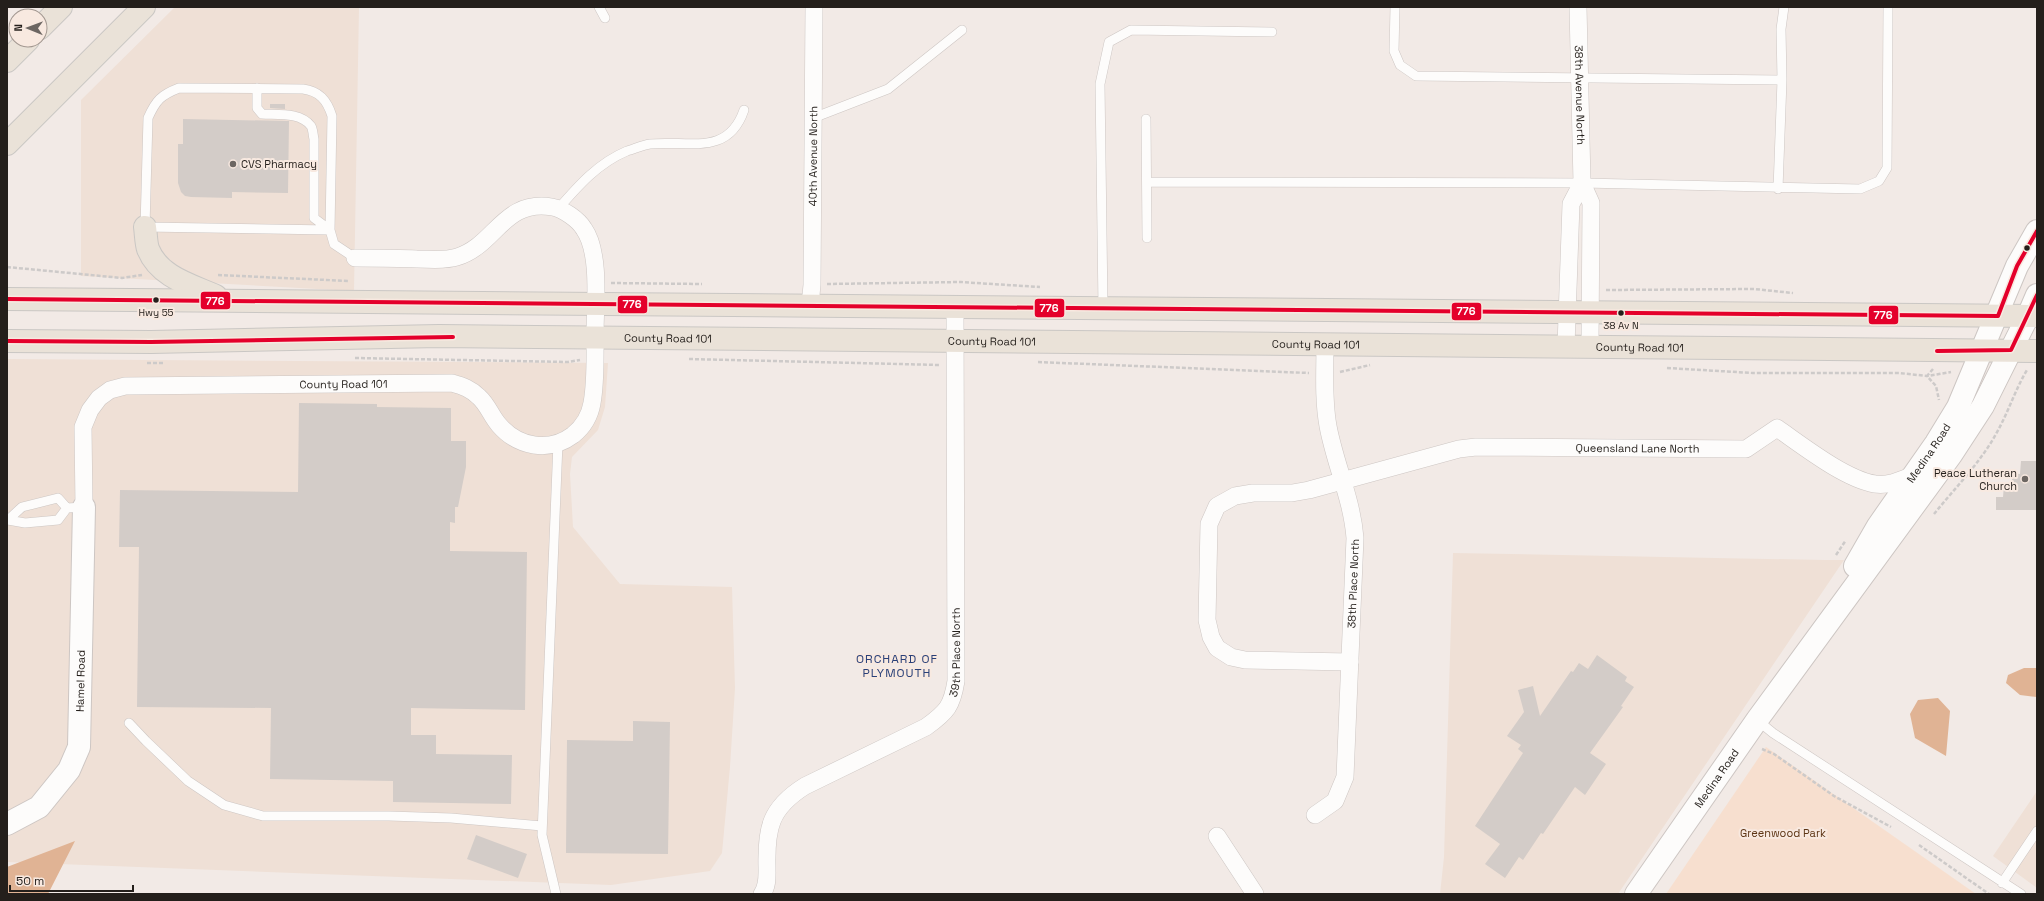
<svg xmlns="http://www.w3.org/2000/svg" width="2044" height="901" viewBox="0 0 2044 901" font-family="'Space Grotesk',sans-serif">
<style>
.built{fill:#efe0d6}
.green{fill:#f7dfcf}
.water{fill:#e0b394}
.building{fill:#d3ccc8}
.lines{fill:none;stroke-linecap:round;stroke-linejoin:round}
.service-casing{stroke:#cdc6c3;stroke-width:10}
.minor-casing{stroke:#cdc6c3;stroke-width:18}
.tertiary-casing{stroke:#cdc6c3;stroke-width:24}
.primary-casing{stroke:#cac7c4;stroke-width:24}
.path{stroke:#cdcac9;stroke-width:2.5;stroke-dasharray:4 2;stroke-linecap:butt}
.service{stroke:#fdfcfb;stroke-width:9}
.minor{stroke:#fdfcfb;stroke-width:17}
.tertiary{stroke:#fdfcfb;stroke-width:22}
.primary{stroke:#eae2d8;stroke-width:22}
.bus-1-casing{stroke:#f8e9e0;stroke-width:7}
.bus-1{stroke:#e4002b;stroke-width:4}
.poi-dot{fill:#6c6662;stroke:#f8e9e0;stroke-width:1.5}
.bus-dot{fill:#241f1b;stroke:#f8e9e0;stroke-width:1.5}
.labels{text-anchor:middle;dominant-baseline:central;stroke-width:4;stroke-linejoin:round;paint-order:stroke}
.bus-label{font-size:10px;fill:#241f1b;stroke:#f8e9e0}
.street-label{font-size:11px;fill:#241f1b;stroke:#f8e9e0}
.poi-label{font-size:11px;fill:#241f1b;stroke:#f8e9e0;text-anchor:start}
.park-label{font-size:11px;fill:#5d3515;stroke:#f8e9e0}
.neighbourhood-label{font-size:12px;letter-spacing:1px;fill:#2a4078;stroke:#f8e9e0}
.line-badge{stroke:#f8e9e0;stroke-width:1.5}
.badge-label{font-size:11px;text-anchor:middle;font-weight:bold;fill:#fff}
</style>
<rect width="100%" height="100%" fill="#f2eae6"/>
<path class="built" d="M175,7H359L354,291L81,276V100Z
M7,359L608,363L605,407L598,430L572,457L570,474L573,527L620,584L732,587L735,688L730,767L722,853L710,871L611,885L7,862Z
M1453,553L1825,560H1844L1618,894H1440L1444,857Z
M2037,791V888L1993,856Z"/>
<path class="green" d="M1766,747L1976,894H1666Z"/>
<path class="water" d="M2024,668H2037V697L2020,695L2006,683L2008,675Z
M1938,698L1950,711L1946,756L1915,738L1910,714L1918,700Z
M75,841L48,894H7V867Z"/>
<path class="building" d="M270,104H285V109L270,108Z
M183,119L289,121L288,193L232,192V198L191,197L185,196L181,192L178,183V144H183Z
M299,403L377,404V407L451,408V441H466V467L458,507H455V523L450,522V551L527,552L525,710L411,708V735H436V754L512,755L511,804L393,802V781L270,779L271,708L137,707L139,547H119L120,490L298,492Z
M2021,461H2037V510H1996V497H2003L2004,485H2012V473L2020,474Z
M1597,655L1627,677L1625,681L1634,687L1621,706L1623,707L1590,753L1606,764L1585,795L1575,787L1543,834L1541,833L1523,860L1519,857L1505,878L1485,864L1500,844L1475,826L1523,753L1518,749L1521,745L1507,736L1524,712L1518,690L1533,686L1540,716L1571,671L1573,672L1579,663L1588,669Z
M633,721L670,722L668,854L566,853L567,740L633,741Z
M476,835L527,854L518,878L467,859Z"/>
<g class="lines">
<defs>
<path id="service" d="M599,7L605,18
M1395,7L1394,51L1400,65L1416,76L1782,80
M257,88V108L262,114C278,115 300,112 311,126C313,129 313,135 314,139V218L330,230
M813,118L888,89L962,30
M1146,119L1147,238
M1147,182L1582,183L1860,189L1879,181L1887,168L1888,7
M1778,189L1782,80L1781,29L1784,7
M558,209C578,186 598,163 627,151C634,149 643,145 650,144C688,140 728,157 744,110
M330,230L145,227L148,118C156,100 161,95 179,88L303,89C319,91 327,100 332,116L330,230L334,244L355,258
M1103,307L1100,84L1109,42L1131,30L1272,32
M67,508L58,498L22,507L8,520L25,523L58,520L67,508L84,507
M1757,720L1773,733L2021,894
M129,723L146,741L188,781L224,805L263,816H389L451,818L542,826
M2002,883L2037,831
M556,894L542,835L558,443"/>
<g id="minor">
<path id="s1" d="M1578,7L1582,183L1591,203L1590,346"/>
<path id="s2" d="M810,305L812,285L814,7"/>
<path d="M1566,346L1571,204L1582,183"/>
<path id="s3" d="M84,507L83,427L90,410L99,398L110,390L125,386L452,383C463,386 471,389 479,397C488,405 491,416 499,425C518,447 549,453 573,435C583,427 590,415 592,403C596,381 595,358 595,335C595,307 601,253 584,229C578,219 563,209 552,207C503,199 496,245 457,257C445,261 430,259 417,259C397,258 376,258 355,258"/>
<path id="s4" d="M1350,662L1245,660L1231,657L1217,648L1211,637L1207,620L1209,524L1217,506L1235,496L1253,493H1292L1309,490L1459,449L1476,447L1746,449L1777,428C1803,446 1845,479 1875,484C1889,486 1901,480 1913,475"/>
<path id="s5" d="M1315,815L1335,801L1345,777L1355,538C1352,499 1335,464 1328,426C1323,399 1325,370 1325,343"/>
<path d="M1217,836L1255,894"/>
<path id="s6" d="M762,894C768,886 767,876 767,867C766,828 770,808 805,786L926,727C947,712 952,706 956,681L955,306"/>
</g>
<g id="tertiary">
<path id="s7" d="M1855,566L1878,526L1936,443L1958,407L2017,266L2037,231"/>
<path id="s8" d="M7,824L39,807L69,770L79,747L84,507"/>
<path id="s9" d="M1636,894L1757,720L1951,455L1983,406L2028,316L2037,295"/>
</g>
<g id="primary">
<path d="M40,28L61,7"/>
<path d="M7,61L28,40"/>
<path d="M7,144L144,7"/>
<path d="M145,227C146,234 146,243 148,249C159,277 191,285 216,296"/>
<path d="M7,299L2037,316"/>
<path id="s10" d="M7,341L151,342L439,336L2037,351"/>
</g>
</defs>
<use href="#service" class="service-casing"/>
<use href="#minor" class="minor-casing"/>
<use href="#tertiary" class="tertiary-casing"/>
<use href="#primary" class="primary-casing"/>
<path class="path" d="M7,267L122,278L142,275
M218,275L349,281
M611,283L702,284
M827,284L961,282L1040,287
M1606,290L1754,289L1793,293
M355,358L568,362L580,360
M689,359L940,365
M1038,362L1309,373
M147,363H164
M1667,368L1753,373H1899L1927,376L1951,372
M1933,369L1927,376L1936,386L1939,400
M1340,372L1370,365
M1934,514C1955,488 1980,463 1996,434C2008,413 2015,390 2027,370
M1836,555L1846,540
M1762,749L1774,754L1834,796L1891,827
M1919,845L1989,894"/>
<use href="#service" class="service"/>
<use href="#minor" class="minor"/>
<use href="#tertiary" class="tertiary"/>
<use href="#primary" class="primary"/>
<defs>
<path id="bus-1" d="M7,299L1998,316L2017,266L2037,231
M7,341L151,342L453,337
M1937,351L2011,350L2037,295"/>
</defs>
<use href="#bus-1" class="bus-1-casing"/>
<use href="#bus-1" class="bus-1"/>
</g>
<g class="poi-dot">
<circle cx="233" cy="164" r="4"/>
<circle cx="2025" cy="479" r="4"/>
</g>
<g class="bus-dot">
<circle cx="2027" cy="248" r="3.5"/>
<circle cx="156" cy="300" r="3.5"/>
<circle cx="1621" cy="313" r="3.5"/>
</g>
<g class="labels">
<g class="bus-label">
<text x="156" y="312">Hwy 55</text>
<text x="1621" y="325">38 Av N</text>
</g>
<g class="street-label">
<text stroke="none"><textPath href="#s1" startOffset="88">38th Avenue North</textPath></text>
<text stroke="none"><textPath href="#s2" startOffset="149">40th Avenue North</textPath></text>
<text stroke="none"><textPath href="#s10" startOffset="661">County Road 101</textPath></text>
<text stroke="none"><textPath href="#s10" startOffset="985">County Road 101</textPath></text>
<text stroke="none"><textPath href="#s10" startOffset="1309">County Road 101</textPath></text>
<text stroke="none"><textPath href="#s10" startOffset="1633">County Road 101</textPath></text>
<text stroke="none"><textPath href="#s3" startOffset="361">County Road 101</textPath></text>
<text stroke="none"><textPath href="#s4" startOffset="711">Queensland Lane North</textPath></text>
<text stroke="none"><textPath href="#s7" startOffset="135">Medina Road</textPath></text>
<text stroke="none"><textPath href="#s5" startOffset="244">38th Place North</textPath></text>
<text stroke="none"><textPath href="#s6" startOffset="344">39th Place North</textPath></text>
<text stroke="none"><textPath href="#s8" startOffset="175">Hamel Road</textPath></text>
<text stroke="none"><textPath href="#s9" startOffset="141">Medina Road</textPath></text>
</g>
<g class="poi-label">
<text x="241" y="164">CVS Pharmacy</text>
<text x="2017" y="473" text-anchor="end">Peace Lutheran<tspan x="2017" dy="13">Church</tspan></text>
</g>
<g class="park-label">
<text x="1783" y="833">Greenwood Park</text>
</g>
<g class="neighbourhood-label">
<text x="897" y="659">ORCHARD OF<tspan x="897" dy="14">PLYMOUTH</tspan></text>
</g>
</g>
<g class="line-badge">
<rect x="200" y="291" width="31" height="19" rx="4" fill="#e4002b"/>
<rect x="617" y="295" width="31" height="19" rx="4" fill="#e4002b"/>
<rect x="1034" y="298" width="31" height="20" rx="4" fill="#e4002b"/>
<rect x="1451" y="302" width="31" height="19" rx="4" fill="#e4002b"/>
<rect x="1868" y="305" width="31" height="20" rx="4" fill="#e4002b"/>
</g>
<g class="badge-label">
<text x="215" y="305">776</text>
<text x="632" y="308">776</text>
<text x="1049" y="312">776</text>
<text x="1466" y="315">776</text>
<text x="1883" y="319">776</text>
</g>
<rect width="2044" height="901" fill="none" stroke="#241f1b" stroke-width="16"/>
<g transform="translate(28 28) rotate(271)"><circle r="19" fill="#f8e9e0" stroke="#a39891"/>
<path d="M0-3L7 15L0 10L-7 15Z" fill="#6c6662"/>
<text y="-6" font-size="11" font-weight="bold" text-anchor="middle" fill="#241f1b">N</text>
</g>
<path d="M10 885v6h123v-6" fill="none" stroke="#241f1b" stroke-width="2"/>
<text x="16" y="885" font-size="12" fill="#241f1b" stroke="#f8e9e0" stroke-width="3" paint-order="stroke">50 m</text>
</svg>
